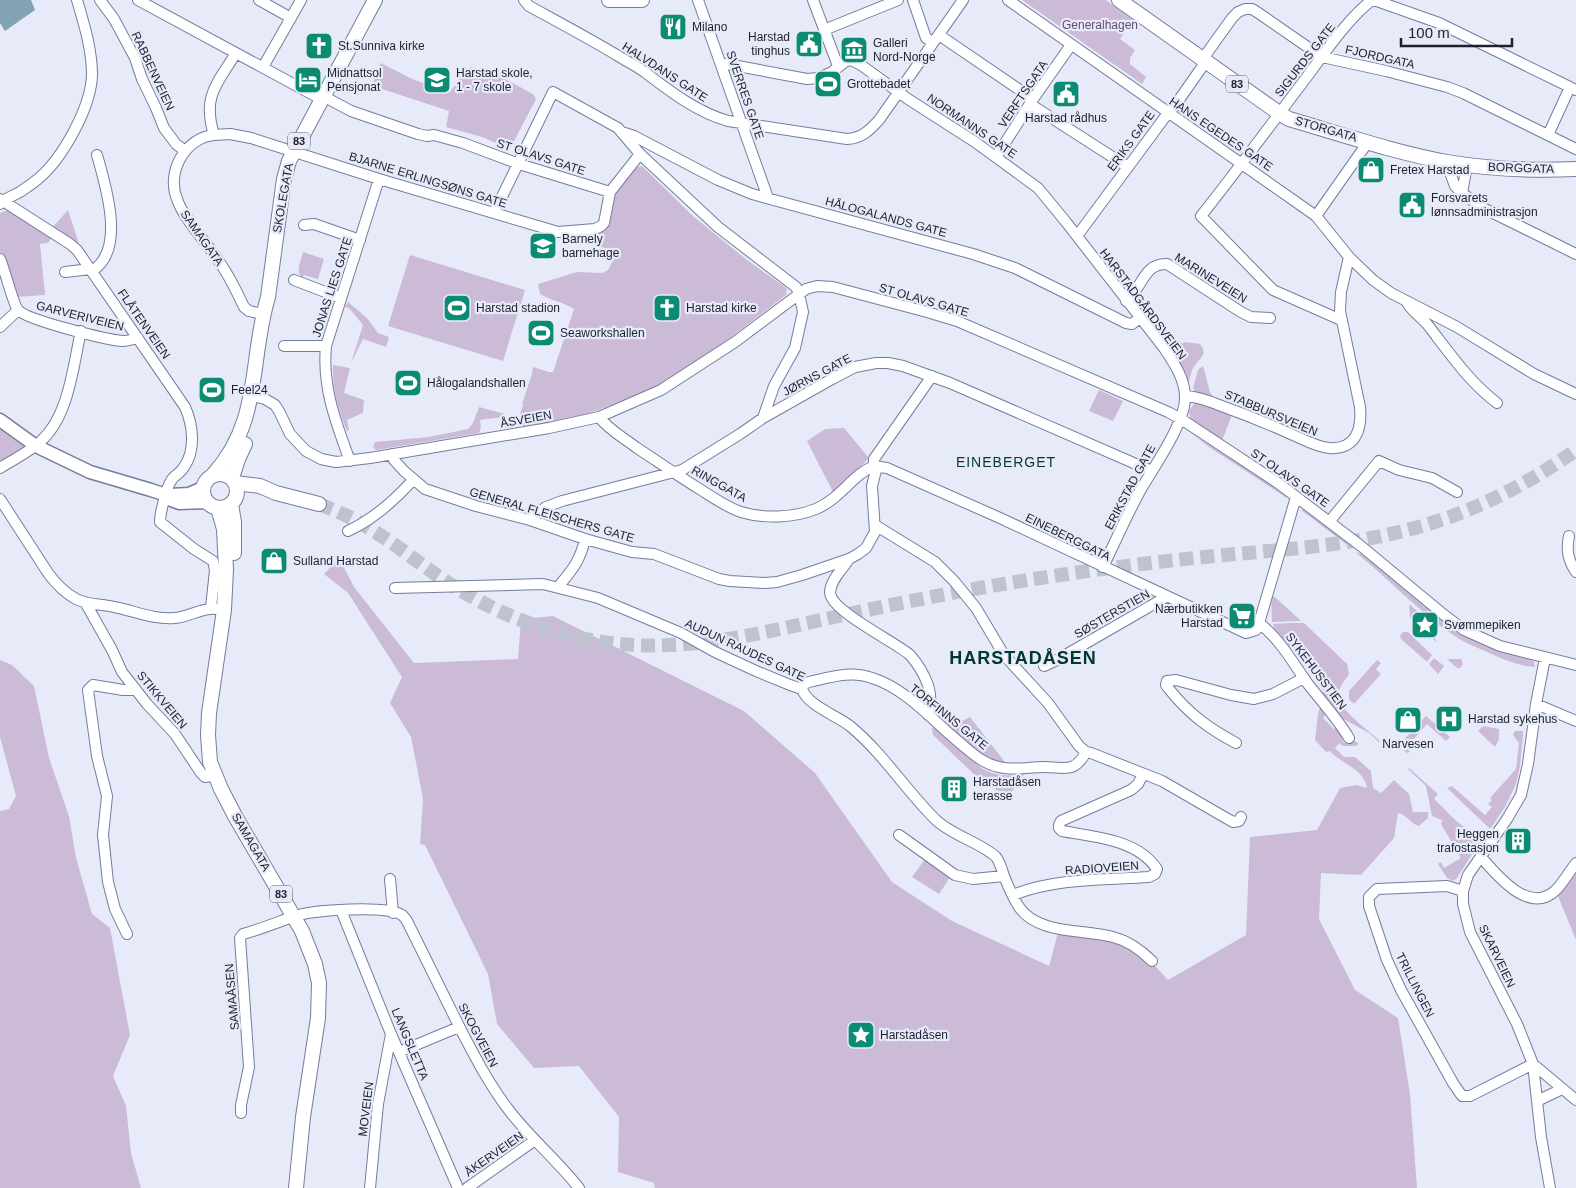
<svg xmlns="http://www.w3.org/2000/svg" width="1576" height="1188" viewBox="0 0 1576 1188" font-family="Helvetica,sans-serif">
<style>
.green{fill:#ccbbd7}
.water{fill:#83a2b3}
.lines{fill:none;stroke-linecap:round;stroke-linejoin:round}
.highway-tunnel{stroke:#bfc3d0;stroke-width:14;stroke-dasharray:14 7;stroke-linecap:butt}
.minor-casing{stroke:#747d9b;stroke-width:12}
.major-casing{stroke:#747d9b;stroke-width:15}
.highway-casing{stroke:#747d9b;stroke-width:16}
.minor{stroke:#fff;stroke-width:10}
.major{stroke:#fff;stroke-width:12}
.highway{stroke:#fff;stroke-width:14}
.labels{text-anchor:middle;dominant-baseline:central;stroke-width:4.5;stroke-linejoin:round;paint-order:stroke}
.shield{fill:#e7ebf9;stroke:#5a5e6a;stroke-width:1}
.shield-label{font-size:11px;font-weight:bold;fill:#1d212d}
.park-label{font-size:12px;fill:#644b74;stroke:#e7ebf9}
.poi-label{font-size:12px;fill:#1d212d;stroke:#e7ebf9;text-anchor:start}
.street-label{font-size:12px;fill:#1d212d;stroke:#e7ebf9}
.neighbourhood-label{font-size:14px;letter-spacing:1px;fill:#00382c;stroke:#e7ebf9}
.district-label{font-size:18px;font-weight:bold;letter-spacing:1px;fill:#00382c;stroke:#e7ebf9}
</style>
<rect width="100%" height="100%" fill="#e7ebf9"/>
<path class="green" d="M1022,0H1106L1133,20L1120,39L1135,50L1130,58V64L1146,77L1142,84Z
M381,63L412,79L450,92L465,71L471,67L492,72L533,94L536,99L510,149L482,137L446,127L449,111L373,86L375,73Z
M640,166L643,167L694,217L747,260L785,287L787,289L786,295L710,353L657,386L638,395L582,416L523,427L518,420L523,405L522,404L532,374L533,367L549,372H553L574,309C564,302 551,301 540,294L538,284L577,272L602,273L608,270L617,253L582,239L583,233L594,232C604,213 619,174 640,166Z
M68,210L81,250L52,228Z
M5,211H10L52,237L48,243L40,244L45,295L16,297L7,266L0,252V213Z
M303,252L324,259L318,279L304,275L302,278C295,271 301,261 303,252Z
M410,255L525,290L503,361L388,326Z
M348,302L367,318L378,333L389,337L386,347L363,339L351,363L363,325L349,308L345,307Z
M1185,342L1200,344C1209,355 1199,358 1193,368C1191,372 1190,378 1188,384L1171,352L1173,347Z
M333,365L350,368L344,393L364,400L363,413L347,420L349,430L347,431C338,409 332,389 333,365Z
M1203,366L1210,392L1215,400L1196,393L1193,388L1198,370Z
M1099,390L1123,401L1113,421L1089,411Z
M1198,402L1233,412L1222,441L1191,420L1189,411L1194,404Z
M479,407L505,414L504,417L480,420L481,427L479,433L376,450L373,447L375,442L429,437L468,429L473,423Z
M0,425L25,442L27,448L0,465Z
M844,428L869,458L834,494L807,441L825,429Z
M1195,436L1280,489L1285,493L1287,498L1209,447Z
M1307,509L1350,544L1351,548L1301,510Z
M1355,552L1366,556L1498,650L1530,658L1534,662L1535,667C1518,666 1502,659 1487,652C1476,647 1463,642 1453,635C1418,611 1389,579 1355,552Z
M339,558L354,587L414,663L518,659L521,619L553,616L744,711L815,773L892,882L952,921L1049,966L1059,929L1136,945L1168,980L1246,935L1250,837L1317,830L1340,788L1356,785L1367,788C1364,769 1342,764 1330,751L1326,752L1315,740L1318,713L1321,705L1327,712L1323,718L1334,729L1338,725L1342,730L1343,742L1349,744L1355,741L1359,744L1356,746H1343L1339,743L1335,748L1344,757H1355L1371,771L1373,788L1381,793L1394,780L1409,794L1413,812H1428V818L1419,826C1411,824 1407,815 1398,813L1394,838L1361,875L1321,873L1319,919L1355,990L1398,1018L1410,1094L1417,1188H655L654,1183L618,1172L619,1117L579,1066L534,1068L497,1024L488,974L425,845L420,844L423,799L411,737L390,703L402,677L348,593L324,574Z
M1271,596L1275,597L1301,621L1272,622Z
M1409,604L1432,624L1436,642L1410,617Z
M1288,623H1304L1347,664L1349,674C1345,681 1339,686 1338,695C1338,709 1369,731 1380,741L1379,742L1369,733L1338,716L1320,694L1324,691L1293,646L1287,649L1274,630L1273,624Z
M1403,632H1408L1432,655L1427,662L1401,639L1400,636Z
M1434,658L1444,666L1438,674L1429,664Z
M1449,659H1461L1463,664L1460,668H1457L1448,660Z
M0,660L12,665L34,686L49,758L69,816L76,858L92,914L110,928L130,1035L113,1076L126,1106L131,1153L141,1188H0V811L9,809L16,796L0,737Z
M1377,660L1381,663L1376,669L1381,674L1354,704L1349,699V691Z
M934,705L962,721L970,717L1008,766L987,761L936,717Z
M1426,716L1450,737L1446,741L1427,724L1406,748L1410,752L1407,753L1399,745Z
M934,726L983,769C996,776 1010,776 1024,774L1009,796L983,783L933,735L932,729Z
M1483,726L1499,729V739L1495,747L1478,731Z
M1515,731H1523V736L1520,766L1516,784L1505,807L1491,828H1489L1447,788L1452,786L1485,815L1492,807L1488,804L1492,800L1490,798L1516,769L1519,743L1513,735Z
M1409,768L1438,794L1434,799C1446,810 1455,822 1469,830C1474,833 1479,831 1483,837L1457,878L1453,881L1447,878L1438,864L1441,862L1444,868L1461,858L1441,824L1442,820L1432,816L1426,786L1408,769Z
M925,859L951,876L939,894L912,877Z
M1576,867V940L1558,896Z"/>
<path class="water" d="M0,0H31L35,10L5,31L0,23Z"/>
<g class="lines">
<path class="highway-tunnel" d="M319,504C336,511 352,517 367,527C398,545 424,568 455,587C500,615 550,634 603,642C684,654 760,633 839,616C904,602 969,589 1034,579C1098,569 1161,561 1225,555C1289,549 1353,545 1415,528C1473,512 1527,485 1576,450"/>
<defs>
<path id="minor" d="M100,0L114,19L135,58L142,79L156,108L164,128L176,144L185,151
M138,0L321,99
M259,0L291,18
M524,0L529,6C560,23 590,39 620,57C628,62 638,67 646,73C671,92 697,112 728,121L847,139C862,138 869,131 879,120L963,0
M698,0L768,198
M813,0L838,66
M913,0L926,38L933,42
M1008,0L1316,216L1349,257L1373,280L1391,293L1457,327L1534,374L1576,394
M1374,0L1439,23L1576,90
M824,30L898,0
M939,35L1033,99
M236,53C217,84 202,96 214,135C185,138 166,172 177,199C184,220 208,244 220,263C230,277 237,292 244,307L249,311L263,314
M722,66L727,64L807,79L818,78L832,72L846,61L851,60L861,65L908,99L975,142L1038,188L1066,222L1164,348C1174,363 1185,379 1185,397C1186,422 1153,468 1140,491C1127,515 1115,542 1103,567
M263,67L301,0
M323,96L351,111L418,134L427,136L434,135L463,143L519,164L610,192L640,154
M1030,104L1128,167
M625,133L634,136L718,180L752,194L973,254L1015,268L1126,323L1132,324L1140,318
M214,135L230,134L251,138L379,179L558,232L595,229L601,226L604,223L610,192
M1548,135L1570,87
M996,157L1033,99L1071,45
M1446,162L1455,186L1462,193L1483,208L1576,254
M1462,193L1467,165
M0,199L70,244L77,250L185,407C193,425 196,450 184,467C181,473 174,475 171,481C166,488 160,514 160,522L194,549L213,561L215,570L211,608
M0,204C5,198 13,196 20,192C26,188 33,183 38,179C63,158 91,107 92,75C92,49 84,24 77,0
M494,213L553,92L618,128L640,154L718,227L796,287L799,294L803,312L795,348L774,386L763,418
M1316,216L1368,142
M304,225L314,224L360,240
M1077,236L1168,113L1174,107L1202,67L1207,53L1232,18L1238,12L1245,9H1252L1257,12L1322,57L1386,71L1447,87L1463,93L1576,149
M0,259C5,270 13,304 18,310C27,320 107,340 123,341C128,341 133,339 138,338
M92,271C126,250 106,187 97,155
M65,272L91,269
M294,280L341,298
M1126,301C1143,288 1143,263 1167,264L1241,312L1251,317L1270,318
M1408,304C1413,312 1421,317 1427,324C1449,352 1468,381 1497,403
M1341,320L1273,290L1201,216C1236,172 1269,127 1303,82C1323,56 1346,20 1372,0
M0,327L18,310
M284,346H326
M252,396L265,399L275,405L279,411L290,434L306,451L321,459L336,462L370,458L549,428L599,417L661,390L735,342L806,289L817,286L833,287L927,312L957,321L1168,412L1181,419L1278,483L1361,546L1443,614L1464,630L1500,646L1576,665
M1186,396C1198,397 1207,400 1219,405C1244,414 1269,424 1293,435C1305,440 1317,447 1329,448C1356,450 1362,429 1360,407L1340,311L1341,292L1349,257
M599,417C609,430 624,438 637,448C657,461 677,475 698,488C711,496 726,507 741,512C764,519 793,518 816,509C840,499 853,474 874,466V459L932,376
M392,454L394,460L404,471L425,489L476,506L530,520L585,539L632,552L654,554L719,579L730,581L765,583L777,582L802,575L849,559L858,554L866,548L875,532L872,486L877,466
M350,461C336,423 322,387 326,346L379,179
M874,466L887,468L1000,518L1246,633L1256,630L1259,623L1296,497
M0,468C14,459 30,452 42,440C69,415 73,366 81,331
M0,499L48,573C56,584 65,593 76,599C88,605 102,604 114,607C135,611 154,620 175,618C188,617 204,607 216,609
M530,520L546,507L562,501L682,470L740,434L763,418L832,379L855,367L876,363H888L903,366L950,383L1152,471
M1329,522L1379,461L1399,470L1432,478L1457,492
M875,525L935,562L954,581L976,608L1004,655L1048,703L1079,746L1086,752
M348,531C374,519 394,501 413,480
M1569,536C1566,550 1568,560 1576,572
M849,559C843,569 831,579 830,592C830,611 894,641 910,655C918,664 924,674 928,685C931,695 932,704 928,715
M558,587C573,569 580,561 585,539
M395,588L543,584L598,598L681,633L715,652L756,671L790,685L802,689
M85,602L112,650L122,672L147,704L175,734L201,773L205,777L215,775
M1259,623C1280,639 1293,663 1308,684C1322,702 1337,718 1349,738
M1545,658L1536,704L1528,764L1521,795L1507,819L1468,875L1463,891V904L1470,932L1517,1024L1533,1064L1541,1137L1550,1188
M1044,666L1055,661L1166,597
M802,689L804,684L809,682C831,677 851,670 872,678C907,689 933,721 960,743C972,753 983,764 999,767C1013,771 1029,767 1044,767C1065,767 1074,774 1086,752L1091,753L1162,781L1233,822L1239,821L1241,817
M802,689C808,706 836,715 850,726C884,754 906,791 937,821C954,836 983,844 996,857C1000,862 1002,870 1004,876L973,879L955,875L899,835
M1536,704L1576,721
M1236,743C1208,728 1189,714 1169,689L1166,685L1167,681L1176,680L1231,695L1254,699L1273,694L1304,678
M1481,857C1497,875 1530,917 1557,889C1564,881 1570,871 1576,863
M1004,876C1008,886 1013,898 1019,907C1038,935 1085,929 1113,937C1129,941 1141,950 1152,961
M390,879L393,913
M1463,891L1447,886L1377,889L1369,897V906L1387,960L1401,990L1453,1083L1462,1096H1470L1533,1064L1576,1100
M1013,895C1055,878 1104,880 1149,877L1155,874L1157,869C1137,839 1094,837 1062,831L1059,828V825L1061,821L1131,790L1138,784L1143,774
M341,910L391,1034L458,1188
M127,934L115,909L108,882L103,835L107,796L97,756L88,690L93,685L123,690H135
M399,1052L459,1027
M1537,1101L1562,1089
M241,1113V1105L249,1067L240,938L243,934C261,929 278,922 295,916C314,910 386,905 402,915C404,917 406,919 407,921C425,958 443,994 461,1030C475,1057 489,1084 508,1109C529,1137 557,1160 579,1188
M370,1188L378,1104L391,1034
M467,1188L535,1140"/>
<path id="major" d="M0,420L36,446L90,472L151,490L166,495L171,500L179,503L207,502
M170,495L189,494L203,488"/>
<path id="highway" d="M609,0H642
M1119,0L1279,113L1289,119C1341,134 1393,152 1447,162C1489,169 1533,171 1576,169
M203 491a17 17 0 1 1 34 0a17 17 0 1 1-34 0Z
M213,475C262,421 249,361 268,297L284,179L289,161L375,0
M232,478L238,459L245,444
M235,483L260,486L276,493L319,504
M231,504L234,522V553
M218,508L224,529L226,569L224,610L209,713L208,735L210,762L221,789L235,816L302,931L315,964L319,983L318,1018L303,1117L296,1188"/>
</defs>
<use href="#minor" class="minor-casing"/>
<use href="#major" class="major-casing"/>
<use href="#highway" class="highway-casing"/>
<use href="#minor" class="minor"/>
<use href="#major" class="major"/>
<use href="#highway" class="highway"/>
</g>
<defs>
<symbol id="restaurant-square" viewBox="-11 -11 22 22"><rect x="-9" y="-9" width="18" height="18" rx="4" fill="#0b8c72" stroke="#e7ebf9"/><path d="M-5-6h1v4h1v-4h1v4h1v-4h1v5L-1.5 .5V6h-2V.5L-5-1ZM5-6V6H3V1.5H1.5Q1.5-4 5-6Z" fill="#fff"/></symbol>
<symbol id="civic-square" viewBox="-11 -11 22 22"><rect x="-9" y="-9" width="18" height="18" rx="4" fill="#0b8c72" stroke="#e7ebf9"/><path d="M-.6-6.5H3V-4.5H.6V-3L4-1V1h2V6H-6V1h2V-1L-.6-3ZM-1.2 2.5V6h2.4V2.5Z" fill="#fff"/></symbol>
<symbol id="church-square" viewBox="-11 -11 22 22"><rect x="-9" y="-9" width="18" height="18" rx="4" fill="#0b8c72" stroke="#e7ebf9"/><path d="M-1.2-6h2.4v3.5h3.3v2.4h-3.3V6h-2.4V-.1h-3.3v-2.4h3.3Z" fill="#fff"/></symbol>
<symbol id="museum-square" viewBox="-11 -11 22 22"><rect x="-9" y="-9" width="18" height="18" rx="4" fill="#0b8c72" stroke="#e7ebf9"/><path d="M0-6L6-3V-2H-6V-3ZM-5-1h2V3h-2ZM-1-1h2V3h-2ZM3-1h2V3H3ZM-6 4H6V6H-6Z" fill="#fff"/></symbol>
<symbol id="hotel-square" viewBox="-11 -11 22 22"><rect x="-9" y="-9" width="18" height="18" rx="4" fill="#0b8c72" stroke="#e7ebf9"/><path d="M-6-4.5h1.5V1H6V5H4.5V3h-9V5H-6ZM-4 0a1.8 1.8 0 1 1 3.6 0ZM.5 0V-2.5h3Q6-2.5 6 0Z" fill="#fff"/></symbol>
<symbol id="school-square" viewBox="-11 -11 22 22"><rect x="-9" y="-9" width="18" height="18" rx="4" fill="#0b8c72" stroke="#e7ebf9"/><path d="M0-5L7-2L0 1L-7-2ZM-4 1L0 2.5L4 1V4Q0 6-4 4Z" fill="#fff"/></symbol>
<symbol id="stadium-square" viewBox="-11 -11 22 22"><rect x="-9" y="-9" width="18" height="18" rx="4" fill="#0b8c72" stroke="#e7ebf9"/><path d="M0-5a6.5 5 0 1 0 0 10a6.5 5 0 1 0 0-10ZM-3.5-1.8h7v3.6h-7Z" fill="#fff"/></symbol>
<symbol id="shop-square" viewBox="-11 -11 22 22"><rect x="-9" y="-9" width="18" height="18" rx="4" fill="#0b8c72" stroke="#e7ebf9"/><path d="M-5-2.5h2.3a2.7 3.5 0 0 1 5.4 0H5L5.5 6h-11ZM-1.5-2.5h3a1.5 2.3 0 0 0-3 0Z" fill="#fff"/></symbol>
<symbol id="supermarket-square" viewBox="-11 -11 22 22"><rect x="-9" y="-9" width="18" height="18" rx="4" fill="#0b8c72" stroke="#e7ebf9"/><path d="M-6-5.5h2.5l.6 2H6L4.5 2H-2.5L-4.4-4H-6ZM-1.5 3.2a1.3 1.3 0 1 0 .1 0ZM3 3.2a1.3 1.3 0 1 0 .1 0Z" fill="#fff"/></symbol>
<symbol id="sight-square" viewBox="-11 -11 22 22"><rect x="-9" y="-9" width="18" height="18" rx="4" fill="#0b8c72" stroke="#e7ebf9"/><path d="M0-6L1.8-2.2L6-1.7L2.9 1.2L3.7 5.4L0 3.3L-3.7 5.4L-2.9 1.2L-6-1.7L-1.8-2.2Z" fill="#fff"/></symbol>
<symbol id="hospital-square" viewBox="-11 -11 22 22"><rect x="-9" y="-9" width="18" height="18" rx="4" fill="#0b8c72" stroke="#e7ebf9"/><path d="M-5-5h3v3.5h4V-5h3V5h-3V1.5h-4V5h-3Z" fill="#fff"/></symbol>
<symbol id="building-square" viewBox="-11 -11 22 22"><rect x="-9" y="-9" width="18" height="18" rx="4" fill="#0b8c72" stroke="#e7ebf9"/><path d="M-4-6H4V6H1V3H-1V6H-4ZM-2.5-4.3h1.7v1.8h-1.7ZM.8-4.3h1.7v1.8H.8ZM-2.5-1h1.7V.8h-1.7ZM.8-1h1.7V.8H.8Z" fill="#fff"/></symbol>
</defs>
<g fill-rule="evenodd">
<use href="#restaurant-square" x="657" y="11" width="32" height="32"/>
<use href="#civic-square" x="793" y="28" width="32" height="32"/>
<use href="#church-square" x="303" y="30" width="32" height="32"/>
<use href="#museum-square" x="838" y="34" width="32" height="32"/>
<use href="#hotel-square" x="292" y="64" width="32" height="32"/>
<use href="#school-square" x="421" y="64" width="32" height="32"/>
<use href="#stadium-square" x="812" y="68" width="32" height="32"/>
<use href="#civic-square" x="1050" y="78" width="32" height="32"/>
<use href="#shop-square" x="1355" y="154" width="32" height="32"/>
<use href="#civic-square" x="1396" y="189" width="32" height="32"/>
<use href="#school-square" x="527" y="230" width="32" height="32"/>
<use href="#stadium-square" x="441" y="292" width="32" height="32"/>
<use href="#church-square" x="651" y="292" width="32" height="32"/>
<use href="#stadium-square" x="525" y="317" width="32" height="32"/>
<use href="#stadium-square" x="392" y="367" width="32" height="32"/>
<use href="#stadium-square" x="196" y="374" width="32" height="32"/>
<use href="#shop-square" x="258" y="545" width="32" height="32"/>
<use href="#supermarket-square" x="1226" y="600" width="32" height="32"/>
<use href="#sight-square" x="1409" y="609" width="32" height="32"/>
<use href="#hospital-square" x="1433" y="703" width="32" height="32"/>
<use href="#shop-square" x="1392" y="704" width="32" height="32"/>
<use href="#building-square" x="938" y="773" width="32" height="32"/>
<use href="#building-square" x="1502" y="825" width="32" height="32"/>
<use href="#sight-square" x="845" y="1019" width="32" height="32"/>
</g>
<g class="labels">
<g class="shield">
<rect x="1226" y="75.5" width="22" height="17" rx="4"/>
<rect x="288" y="132.5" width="22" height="17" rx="4"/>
<rect x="270" y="885.5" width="22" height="17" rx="4"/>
</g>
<g class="shield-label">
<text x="1237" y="84">83</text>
<text x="299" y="141">83</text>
<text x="281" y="894">83</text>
</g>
<g class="park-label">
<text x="1100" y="25">Generalhagen</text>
</g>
<g class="poi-label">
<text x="692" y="27">Milano</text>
<text x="790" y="37" text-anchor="end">Harstad<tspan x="790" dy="14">tinghus</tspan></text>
<text x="873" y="43">Galleri<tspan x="873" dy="14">Nord-Norge</tspan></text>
<text x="338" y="46">St.Sunniva kirke</text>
<text x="327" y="73">Midnattsol<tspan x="327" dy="14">Pensjonat</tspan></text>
<text x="456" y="73">Harstad skole,<tspan x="456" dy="14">1 - 7 skole</tspan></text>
<text x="847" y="84">Grottebadet</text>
<text x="1066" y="118" text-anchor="middle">Harstad rådhus</text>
<text x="1390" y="170">Fretex Harstad</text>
<text x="1431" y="198">Forsvarets<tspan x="1431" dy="14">lønnsadministrasjon</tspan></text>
<text x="562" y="239">Barnely<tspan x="562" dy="14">barnehage</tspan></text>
<text x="476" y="308">Harstad stadion</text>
<text x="686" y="308">Harstad kirke</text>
<text x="560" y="333">Seaworkshallen</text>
<text x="427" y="383">Hålogalandshallen</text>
<text x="231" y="390">Feel24</text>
<text x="293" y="561">Sulland Harstad</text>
<text x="1223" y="609" text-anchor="end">Nærbutikken<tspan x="1223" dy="14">Harstad</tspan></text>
<text x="1444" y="625">Svømmepiken</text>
<text x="1468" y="719">Harstad sykehus</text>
<text x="1408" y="744" text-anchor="middle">Narvesen</text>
<text x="973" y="782">Harstadåsen<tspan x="973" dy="14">terasse</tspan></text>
<text x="1499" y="834" text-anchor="end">Heggen<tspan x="1499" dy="14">trafostasjon</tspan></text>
<text x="880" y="1035">Harstadåsen</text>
</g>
<g class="street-label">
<text transform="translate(1380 57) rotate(13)">FJORDGATA</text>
<text transform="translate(1305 60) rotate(-52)">SIGURDS GATE</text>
<text transform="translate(153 71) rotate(65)">RABBENVEIEN</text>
<text transform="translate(665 72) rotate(33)">HALVDANS GATE</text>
<text transform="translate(1023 94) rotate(-56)">VERFTSGATA</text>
<text transform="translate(745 95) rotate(71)">SVERRES GATE</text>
<text transform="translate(972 126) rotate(34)">NORMANNS GATE</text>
<text transform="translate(1326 129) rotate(16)">STORGATA</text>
<text transform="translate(1221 134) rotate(34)">HANS EGEDES GATE</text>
<text transform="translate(1131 141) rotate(-54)">ERIKS GATE</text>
<text transform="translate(541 157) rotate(18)">ST OLAVS GATE</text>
<text transform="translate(1521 168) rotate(2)">BORGGATA</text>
<text transform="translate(428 180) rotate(17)">BJARNE ERLINGSØNS GATE</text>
<text transform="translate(283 198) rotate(-80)">SKOLEGATA</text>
<text transform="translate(886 217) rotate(15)">HÅLOGALANDS GATE</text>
<text transform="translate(202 238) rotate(55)">SAMAGATA</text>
<text transform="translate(1211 278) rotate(32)">MARINEVEIEN</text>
<text transform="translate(332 287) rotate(-72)">JONAS LIES GATE</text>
<text transform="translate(924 300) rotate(16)">ST OLAVS GATE</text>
<text transform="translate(1143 304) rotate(53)">HARSTADGÅRDSVEIEN</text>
<text transform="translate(80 316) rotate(14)">GARVERIVEIEN</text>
<text transform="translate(144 324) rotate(55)">FLÅTENVEIEN</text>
<text transform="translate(817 375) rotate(-28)">JØRNS GATE</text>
<text transform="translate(1271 413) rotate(23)">STABBURSVEIEN</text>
<text transform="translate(526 419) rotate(-10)">ÅSVEIEN</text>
<text transform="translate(1290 478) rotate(35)">ST OLAVS GATE</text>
<text transform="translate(719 484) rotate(29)">RINGGATA</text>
<text transform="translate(1130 487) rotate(-62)">ERIKSTAD GATE</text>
<text transform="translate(552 515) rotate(16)">GENERAL FLEISCHERS GATE</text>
<text transform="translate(1068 537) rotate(26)">EINEBERGGATA</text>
<text transform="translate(1112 614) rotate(-30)">SØSTERSTIEN</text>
<text transform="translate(745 650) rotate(25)">AUDUN RAUDES GATE</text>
<text transform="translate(1316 671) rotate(53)">SYKEHUSSTIEN</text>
<text transform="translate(162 700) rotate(50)">STIKKVEIEN</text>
<text transform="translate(949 717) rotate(39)">TORFINNS GATE</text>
<text transform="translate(251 842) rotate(60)">SAMAGATA</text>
<text transform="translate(1102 868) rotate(-4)">RADIOVEIEN</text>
<text transform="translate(1497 956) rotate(64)">SKARVEIEN</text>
<text transform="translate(1415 985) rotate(63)">TRILLINGEN</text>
<text transform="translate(232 997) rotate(-95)">SAMAÅSEN</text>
<text transform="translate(478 1035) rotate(62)">SKOGVEIEN</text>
<text transform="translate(410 1044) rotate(67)">LANGSLETTA</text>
<text transform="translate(366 1109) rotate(-83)">MOVEIEN</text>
<text transform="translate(494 1154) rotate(-35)">ÅKERVEIEN</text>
</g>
<g class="neighbourhood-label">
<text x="1006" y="462">EINEBERGET</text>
</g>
<g class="district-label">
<text x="1023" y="658">HARSTADÅSEN</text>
</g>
</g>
<path d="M1401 38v8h111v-8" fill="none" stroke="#1d212d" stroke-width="2.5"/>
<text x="1408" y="38" font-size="15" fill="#1d212d" stroke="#e7ebf9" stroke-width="4" paint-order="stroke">100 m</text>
</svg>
